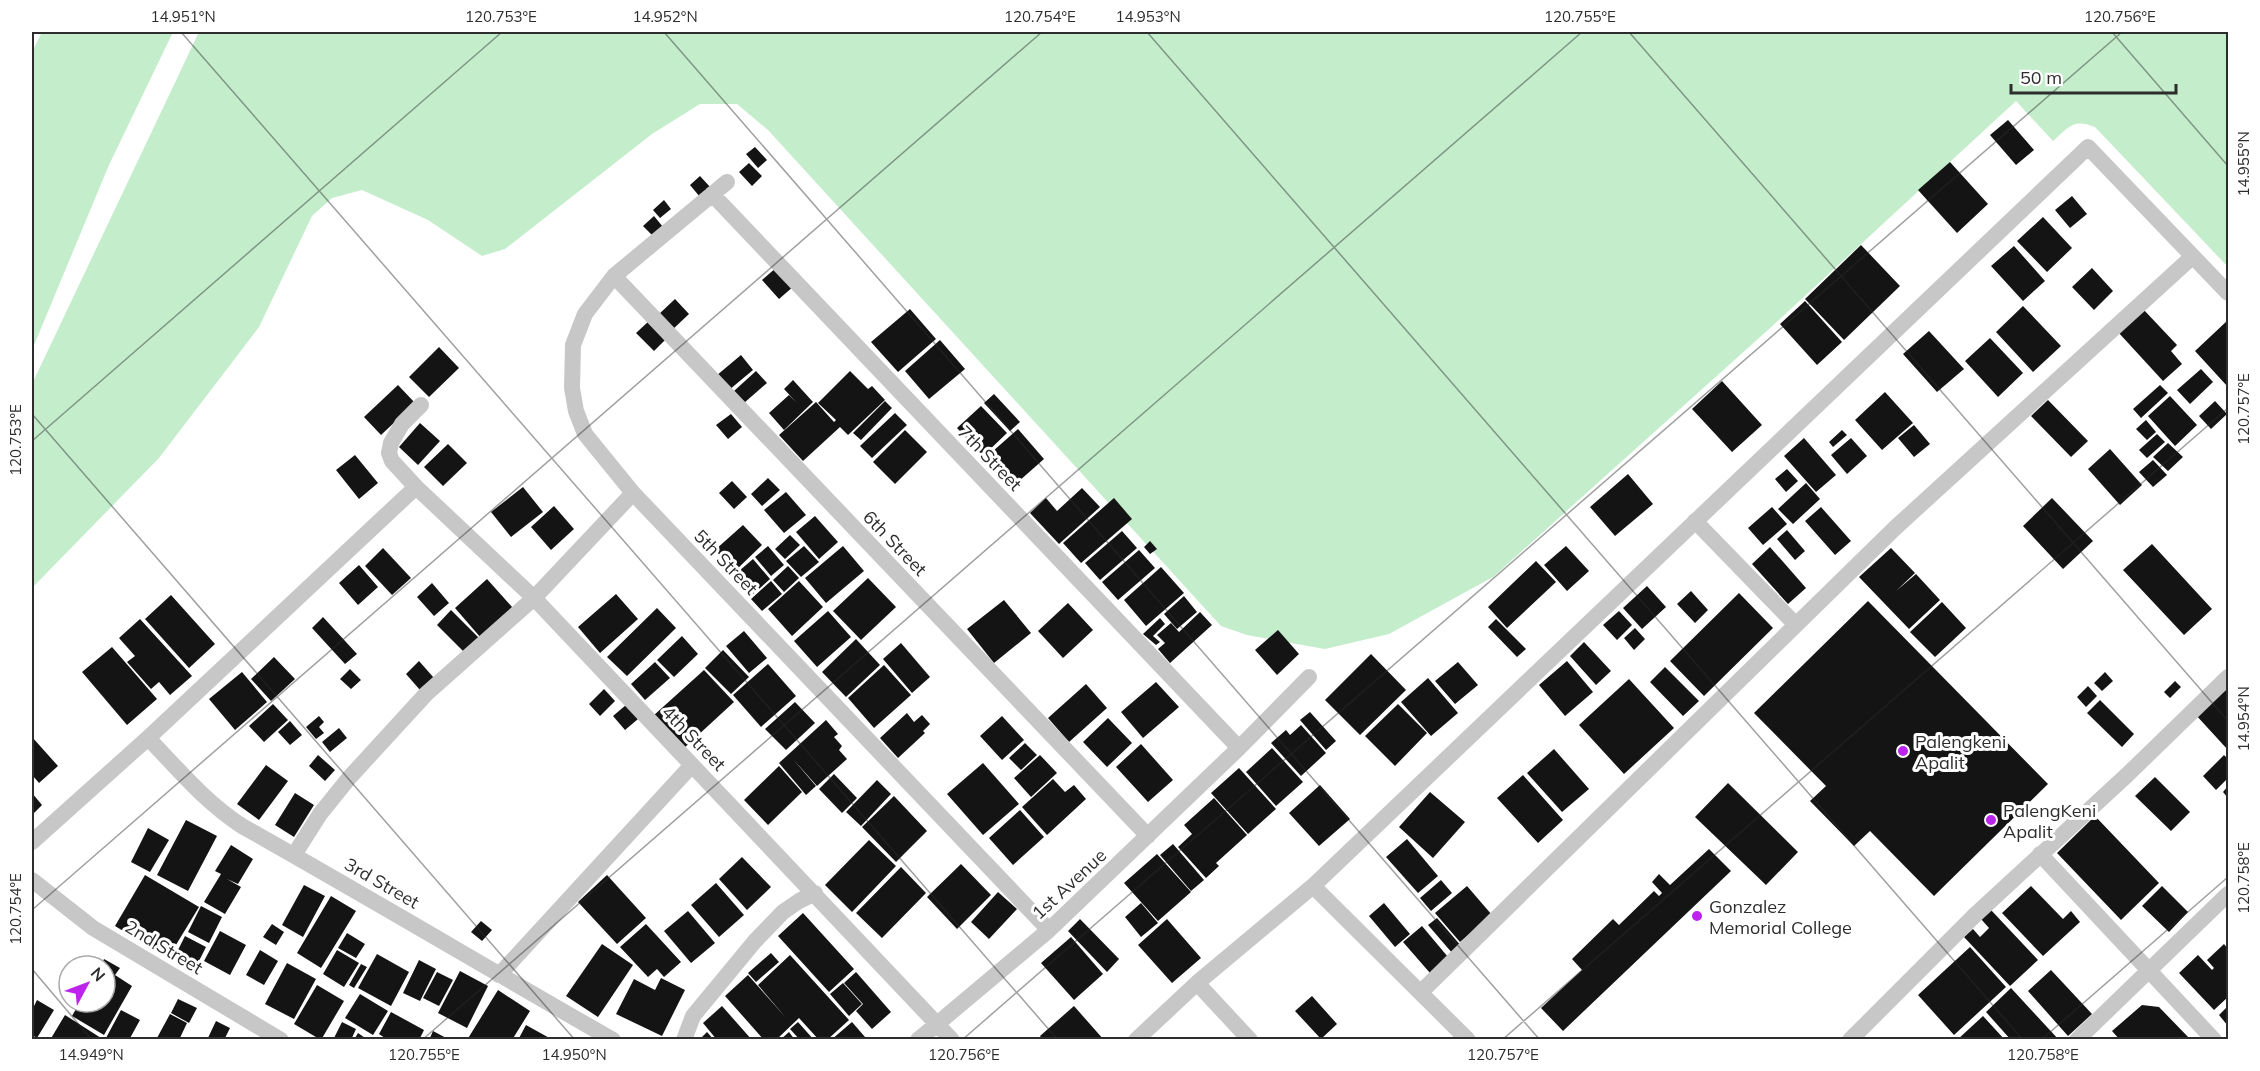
<svg xmlns="http://www.w3.org/2000/svg" width="2260" height="1071" viewBox="0 0 2260 1071" font-family="Mulish,sans-serif">
<style>
.water{fill:#c4edcc}
.building{fill:#141414}
.lines{fill:none;stroke-linecap:round;stroke-linejoin:round}
.street{stroke:#c7c7c7;stroke-width:16}
.ticks{fill:none;stroke:#2d2d2d;stroke-width:1.5;stroke-opacity:0.45}
.poi-dot{fill:#bc24ee;stroke:#fff;stroke-width:2}
.labels{text-anchor:middle;dominant-baseline:central;stroke-width:6;stroke-linejoin:round;paint-order:stroke}
.street-label{font-size:18px;fill:#2d2d2d;stroke:#fff}
.poi-label{font-size:18px;fill:#2d2d2d;stroke:#fff;text-anchor:start}
.neatline{fill:none;stroke:#2d2d2d;stroke-width:2}
.ticks-label{font-size:15px;text-anchor:middle;fill:#2d2d2d}
</style>
<rect width="100%" height="100%" fill="#fff"/>
<path class="water" d="M42,32H173L109,165L32,350V52Z
M199,32H2228V267L2095,127C2073,118 2069,127 2053,141L2016,101L1769,329L1493,577L1389,634L1325,649L1247,635L1221,626L768,130L737,104H700L652,134L505,249L482,256L428,220L362,190L332,198L312,216L259,327L159,458L32,588V384Z"/>
<path class="building" d="M2008,120L2034,150L2016,165L1990,135Z
M755,147L767,160L758,168L746,154Z
M1950,162L1988,204L1957,233L1918,190Z
M749,163L762,176L752,186L739,172Z
M700,176L711,188L700,197L690,185Z
M2072,196L2087,214L2070,228L2055,210Z
M664,200L671,209L660,218L653,210Z
M654,216L663,227L653,236L643,226Z
M2043,217L2072,248L2047,272L2017,241Z
M1861,245L1900,286L1844,340L1805,299Z
M2014,246L2045,281L2023,301L1991,266Z
M777,267L794,286L779,299L762,280Z
M2092,268L2113,291L2094,310L2072,287Z
M675,299L689,314L671,331L657,316Z
M1805,301L1842,342L1817,365L1780,324Z
M2023,306L2061,346L2033,372L1996,332Z
M910,309L936,339L898,372L871,342Z
M2143,309L2177,345L2171,351L2182,364L2163,381L2118,332Z
M2228,320V387L2195,351Z
M649,321L666,339L654,351L636,333Z
M1929,331L1964,369L1937,392L1903,354Z
M1990,338L2023,373L1998,397L1965,361Z
M940,340L965,369L929,399L905,371Z
M439,347L459,368L429,397L409,377Z
M741,355L753,370L729,390L716,376Z
M2201,369L2213,382L2190,404L2177,390Z
M756,371L767,383L744,403L734,391Z
M850,371L868,389L872,386L885,400L848,435L840,427L803,461L779,435L816,402L834,422L836,420L818,403Z
M793,380L813,402L784,430L769,413L789,395L796,402L784,389Z
M1722,381L1762,425L1732,452L1692,409Z
M398,385L415,403L381,435L364,417Z
M2160,385L2168,393L2141,418L2133,409Z
M1885,392L1913,423L1882,450L1855,420Z
M994,394L1020,422L1010,431L984,403Z
M2170,396L2197,425L2175,446L2148,416Z
M2048,400L2088,441L2071,457L2031,416Z
M885,401L892,408L861,440L853,433Z
M2215,401L2227,414L2211,429L2199,416Z
M981,406L1007,433L983,456L957,428Z
M895,413L907,425L872,458L860,446Z
M731,414L742,427L728,439L716,425Z
M2146,420L2156,432L2147,440L2136,429Z
M420,423L440,441L418,465L399,447Z
M1914,425L1930,444L1914,457L1898,438Z
M1018,429L1044,459L1010,489L984,459Z
M905,430L927,452L895,484L873,462Z
M1842,430L1847,435L1833,447L1829,442Z
M2157,434L2165,442L2147,458L2139,450Z
M1804,438L1836,475L1816,492L1784,456Z
M1851,438L1867,456L1847,474L1831,455Z
M2168,443L2183,457L2168,471L2153,457Z
M448,444L467,463L443,486L424,467Z
M2110,449L2142,485L2120,505L2088,469Z
M355,455L378,483L359,499L336,470Z
M2153,460L2167,475L2153,487L2139,472Z
M1787,469L1798,481L1786,492L1775,479Z
M1628,474L1653,504L1615,536L1590,507Z
M768,478L780,490L762,506L751,494Z
M732,481L747,497L734,509L719,493Z
M1806,483L1820,499L1793,524L1778,509Z
M523,487L543,512L511,537L491,512Z
M1082,488L1100,507L1059,544L1030,513L1046,498L1057,511Z
M786,492L806,515L784,533L764,510Z
M1114,498L1132,519L1081,563L1063,543Z
M2052,498L2093,541L2063,569L2023,526Z
M554,506L574,529L551,550L531,527Z
M1772,507L1787,524L1763,545L1748,528Z
M1821,507L1851,541L1835,555L1805,521Z
M815,516L838,542L819,559L796,532Z
M743,525L762,545L735,571L715,550Z
M1787,530L1805,551L1795,560L1777,539Z
M1122,531L1137,548L1100,580L1085,563Z
M790,535L800,545L785,559L775,549Z
M1150,541L1157,549L1150,554L1144,547Z
M2152,544L2212,609L2184,635L2123,570Z
M768,546L784,565L771,576L755,557Z
M804,546L819,562L801,577L786,561Z
M843,546L864,571L826,603L805,578Z
M1566,546L1589,571L1567,591L1544,565Z
M1770,547L1806,588L1788,604L1752,564Z
M383,548L411,578L392,595L365,566Z
M1891,548L1915,573L1896,591L1916,574L1940,600L1909,629L1859,577Z
M1139,550L1155,568L1118,600L1102,582Z
M753,559L770,579L750,597L732,577Z
M1536,561L1556,582L1507,628L1488,607Z
M359,565L378,587L358,605L339,583Z
M788,566L799,578L784,592L773,580Z
M1161,567L1184,593L1146,626L1124,600Z
M868,578L896,607L861,640L833,611Z
M487,579L513,608L481,638L455,608Z
M771,581L782,594L762,611L751,599Z
M799,581L823,607L792,636L768,609Z
M432,583L449,603L434,616L417,597Z
M1647,586L1666,607L1642,629L1623,608Z
M1691,591L1708,610L1695,623L1677,604Z
M1739,593L1773,628L1704,696L1670,661Z
M616,594L638,619L600,653L578,627Z
M171,595L215,644L189,668L145,619Z
M1184,596L1197,612L1177,629L1164,614Z
M1004,600L1031,633L994,663L967,629Z
M1868,601L2048,784L1934,896L1870,831L1854,846L1810,801L1826,786L1754,713Z
M1942,602L1966,628L1935,657L1910,632Z
M1068,603L1093,630L1063,658L1038,631Z
M657,608L676,628L627,676L607,657Z
M451,610L479,638L464,652L437,625Z
M828,611L851,637L817,667L794,641Z
M1619,611L1632,625L1617,640L1603,625Z
M1200,612L1212,625L1170,663L1158,649L1165,643L1157,635L1171,623L1179,632Z
M323,617L357,654L345,664L312,628Z
M1160,618L1165,624L1153,636L1160,642L1156,645L1143,634Z
M140,619L192,676L170,695L159,682L151,689L127,662L135,656L119,638Z
M1496,619L1526,649L1517,657L1488,627Z
M1635,628L1645,639L1634,650L1624,638Z
M1278,630L1299,654L1277,675L1255,650Z
M744,631L767,658L749,673L726,646Z
M682,636L698,654L674,677L657,660Z
M856,639L880,665L846,697L822,672Z
M1584,642L1611,671L1596,685L1570,656Z
M901,643L930,677L912,693L883,659Z
M112,647L157,699L127,725L82,672Z
M723,650L749,677L731,694L705,668Z
M1371,654L1406,690L1360,735L1325,700Z
M274,657L295,679L271,701L251,679Z
M419,661L434,678L420,690L406,674Z
M1567,661L1593,692L1565,716L1539,685Z
M655,662L670,678L645,700L631,684Z
M1458,662L1478,685L1455,704L1435,681Z
M768,664L796,696L761,727L733,695Z
M884,665L911,695L874,728L848,698Z
M1665,667L1699,701L1683,716L1650,682Z
M350,669L361,680L351,689L340,679Z
M704,670L734,702L683,749L653,716Z
M242,672L267,702L235,730L209,699Z
M2105,672L2113,681L2102,691L2094,683Z
M1428,678L1458,713L1431,736L1401,702Z
M1629,679L1674,728L1624,774L1579,725Z
M2175,681L2181,687L2170,698L2164,692Z
M1156,682L1179,707L1143,738L1121,712Z
M1086,684L1107,708L1069,742L1048,718Z
M2088,686L2097,696L2086,707L2077,697Z
M2223,687L2228,693V750L2195,714Z
M604,689L615,701L600,716L589,704Z
M2100,700L2134,734L2122,747L2087,713Z
M795,702L815,723L786,750L765,729Z
M273,704L288,720L264,742L249,726Z
M1398,704L1427,733L1395,766L1365,736Z
M626,705L638,719L625,730L613,716Z
M1310,712L1336,741L1326,750L1300,720Z
M907,713L914,722L922,715L930,724L923,731L925,733L898,758L880,738Z
M319,716L324,722L319,727L324,733L316,739L306,727Z
M1002,716L1024,740L1002,760L980,736Z
M1108,718L1132,743L1107,767L1083,742Z
M826,720L838,734L834,737L842,746L839,750L847,759L817,786L792,758L816,786L806,795L779,763Z
M290,721L302,735L290,745L278,732Z
M1301,725L1326,753L1301,776L1271,743L1286,730L1290,735Z
M339,728L347,738L330,752L322,742Z
M32,737L58,766L39,783L33,776L32,777Z
M1025,743L1037,755L1021,770L1009,758Z
M1141,744L1173,780L1148,802L1116,767Z
M1272,748L1303,782L1276,806L1246,772Z
M1554,749L1589,789L1562,812L1527,773Z
M318,755L335,770L325,781L309,766Z
M1040,755L1057,773L1031,797L1014,778Z
M2224,755L2228,759V778L2216,790L2203,776Z
M983,763L1019,804L983,835L947,794Z
M266,765L288,781L259,820L237,804Z
M779,766L802,792L768,825L744,800Z
M1239,768L1276,809L1248,834L1211,793Z
M834,774L857,798L842,813L819,789Z
M1523,775L1563,820L1538,843L1497,798Z
M2155,777L2190,812L2171,831L2135,796Z
M1053,779L1065,792L1074,785L1086,799L1047,835L1022,807Z
M877,780L891,794L861,826L846,812Z
M1728,783L1798,852L1766,885L1695,817Z
M1320,785L1350,819L1319,846L1289,813Z
M2228,786V798L2223,792Z
M1430,792L1465,822L1433,858L1399,827Z
M32,793L42,805L32,815Z
M295,793L314,805L294,837L275,825Z
M894,796L927,831L896,862L862,827Z
M1214,798L1247,835L1216,863L1219,866L1206,878L1178,847L1192,834L1184,825Z
M1020,810L1044,837L1013,865L989,838Z
M2095,816L2159,883L2121,920L2057,853Z
M186,820L217,836L188,891L157,875Z
M148,828L169,840L150,872L131,862Z
M1407,839L1438,876L1418,893L1386,857Z
M869,840L896,866L852,912L825,885Z
M1173,844L1204,880L1191,891L1160,855Z
M231,845L253,859L238,884L227,879L241,887L225,914L204,902L221,874L215,871Z
M1709,849L1731,871L1563,1031L1541,1008L1582,970L1572,959L1613,919L1619,925L1654,891L1659,896L1662,893L1652,882L1659,874L1670,885Z
M1157,854L1191,892L1158,921L1124,883Z
M742,857L771,887L747,910L719,879Z
M961,864L991,895L957,929L927,897Z
M901,867L926,893L882,938L856,913Z
M145,875L199,907L168,958L115,926Z
M607,875L646,918L617,944L578,902Z
M1441,880L1452,893L1431,911L1420,898Z
M716,883L744,915L719,937L691,905Z
M304,885L325,896L303,937L282,925Z
M1467,886L1492,915L1460,942L1435,913Z
M2031,886L2063,919L2071,911L2080,922L2043,956L2002,913Z
M2162,886L2188,912L2169,932L2142,906Z
M998,892L1017,909L989,939L971,922Z
M331,896L356,911L321,968L297,953Z
M1141,903L1158,923L1141,937L1125,917Z
M1384,903L1410,934L1395,947L1369,916Z
M201,906L222,917L209,943L188,932Z
M1991,910L2038,960L2010,986L1964,937L1973,929L1980,937L1989,928L1981,919Z
M688,911L715,943L691,963L664,931Z
M803,913L854,969L829,992L778,936Z
M1437,918L1462,947L1453,954L1428,925Z
M1080,919L1119,959L1107,972L1068,931Z
M1167,919L1201,958L1172,983L1138,945Z
M481,921L492,930L482,941L471,932Z
M272,924L284,932L276,945L263,937Z
M646,924L681,962L664,977L657,969L648,977L620,947Z
M1422,926L1448,957L1430,973L1403,942Z
M220,931L246,945L230,975L204,961Z
M347,933L365,944L356,958L338,948Z
M185,936L206,947L195,969L174,958Z
M1071,937L1103,974L1074,1000L1041,963Z
M602,944L633,965L598,1017L566,996Z
M2224,944L2228,949V997L2214,1010L2179,973L2198,955L2212,970L2214,968L2207,960Z
M1970,947L2006,987L1954,1035L1918,995Z
M260,950L278,961L264,985L246,975Z
M337,950L359,963L344,987L323,974Z
M771,953L779,962L756,982L748,973Z
M377,954L409,972L391,1006L358,988Z
M790,955L849,1020L827,1040H819L799,1018L776,1040H764L725,996L748,975L786,1018L758,985Z
M104,959L120,968L115,975L132,986L104,1035L72,1016L80,1002H105V966H101Z
M419,960L436,969L420,1001L403,993Z
M287,963L316,979L294,1019L265,1004Z
M361,964L367,967L354,988L349,985Z
M2051,970L2092,1014L2068,1036L2028,991Z
M460,971L488,986L467,1028L438,1013Z
M437,972L453,980L439,1006L423,998Z
M856,972L891,1012L872,1029L856,1011L863,1004L844,983Z
M661,978L685,990L662,1036L616,1014L634,979L655,990Z
M843,983L862,1004L849,1016L830,994Z
M317,985L344,1001L321,1040L294,1024Z
M2011,988L2059,1040H2011L1986,1012Z
M498,990L530,1011L512,1040H467Z
M360,994L388,1011L373,1035L345,1018Z
M1312,996L1337,1024L1321,1039L1295,1011Z
M178,999L197,1008L189,1023L171,1013Z
M37,1000L54,1010L37,1038L32,1035V1010Z
M2142,1005L2159,1007L2191,1040H2120L2112,1031Z
M722,1006L752,1040H717L703,1023Z
M1074,1006L1104,1040H1043L1040,1036Z
M2228,1006V1026L2219,1015Z
M121,1010L140,1020L129,1040H109L106,1038Z
M391,1012L424,1030L419,1040H388L379,1034Z
M170,1014L187,1023L179,1040H160L157,1038Z
M65,1015L101,1038L100,1040H50Z
M1983,1016L2005,1040H1957Z
M216,1021L230,1028L224,1040H207Z
M342,1022L356,1029L351,1040H333Z
M798,1022L814,1040H800L790,1029Z
M852,1022L865,1037L862,1040H831Z
M526,1025L553,1040H518Z
M433,1031L450,1040H429Z
M707,1032L714,1040H699Z
M789,1032L795,1040H780Z
M358,1033L368,1040H354Z"/>
<g class="lines">
<path class="street" d="M727,182L614,276L585,314L573,345L572,388L576,411L585,434L633,493L1049,930
M712,194L1239,748
M614,276L1148,836
M421,405L402,424L391,443L389,453L392,461L416,487L534,598L952,1040
M1695,521L1796,625
M148,738C178,769 205,802 242,826C366,896 489,969 613,1040
M32,842L148,738L416,487
M2040,854L2214,1040
M294,855L320,814L349,778L426,694L534,598L633,493
M32,880L93,928L281,1040
M1313,886L1468,1040
M499,975L692,765
M1197,983L1250,1040
M1421,992L1895,528L2192,257
M684,1040L693,1016L755,941L783,912L799,901L815,893
M918,1040L1049,930L1239,748L1309,677
M1136,1040L1197,983L1313,886L2088,147L2228,293
M1850,1040L1974,916L2127,775L2228,677
M2077,1040L2228,894"/>
</g>
<path class="ticks" d="M181,32L1058,1040M664,32L1540,1040M1147,32L2023,1040M1629,32L2228,721M2112,32L2228,166M32,414L575,1040M32,441L502,32M32,910L1042,32M32,969L92,1040M422,1040L1582,32M962,1040L2122,32M1502,1040L2228,408M2041,1040L2228,877"/>
<g class="poi-dot">
<circle cx="1903" cy="751" r="6"/>
<circle cx="1991" cy="820" r="6"/>
<circle cx="1697" cy="916" r="6"/>
</g>
<g class="labels">
<g class="street-label">
<text transform="translate(990 458) rotate(46)">7th Street</text>
<text transform="translate(895 543) rotate(46)">6th Street</text>
<text transform="translate(726 562) rotate(46)">5th Street</text>
<text transform="translate(694 738) rotate(46)">4th Street</text>
<text transform="translate(382 883) rotate(30)">3rd Street</text>
<text transform="translate(1069 884) rotate(-43)">1st Avenue</text>
<text transform="translate(164 947) rotate(31)">2nd Street</text>
</g>
<g class="poi-label">
<text x="1915" y="741">Palengkeni<tspan x="1915" dy="21">Apalit</tspan></text>
<text x="2003" y="810">PalengKeni<tspan x="2003" dy="21">Apalit</tspan></text>
<text x="1709" y="906">Gonzalez<tspan x="1709" dy="21">Memorial College</tspan></text>
</g>
</g>
<rect width="2260" height="1071" fill="none" stroke="#ffffff" stroke-width="66"/>
<g transform="translate(87 984) rotate(49)"><circle r="28" fill="#ffffff" stroke="#ababab" stroke-width="1.5"/>
<path d="M0-4.5L10 22L0 15L-10 22Z" fill="#bc24ee"/>
<text y="-9" font-size="16" font-weight="bold" text-anchor="middle" fill="#2d2d2d">N</text>
</g>
<path d="M2011 84v9h165v-9" fill="none" stroke="#2d2d2d" stroke-width="3"/>
<text x="2020" y="84" font-size="18" fill="#2d2d2d" stroke="#ffffff" stroke-width="4.5" paint-order="stroke">50 m</text>
<rect x="33" y="33" width="2194" height="1005" class="neatline"/>
<g class="ticks-label">
<text x="183" y="22">14.951°N</text>
<text x="501" y="22">120.753°E</text>
<text x="665" y="22">14.952°N</text>
<text x="1040" y="22">120.754°E</text>
<text x="1148" y="22">14.953°N</text>
<text x="1580" y="22">120.755°E</text>
<text x="2120" y="22">120.756°E</text>
<text transform="translate(2244 164) rotate(-90)" y="5">14.955°N</text>
<text transform="translate(2244 409) rotate(-90)" y="5">120.757°E</text>
<text transform="translate(16 440) rotate(-90)" y="5">120.753°E</text>
<text transform="translate(2244 719) rotate(-90)" y="5">14.954°N</text>
<text transform="translate(2244 878) rotate(-90)" y="5">120.758°E</text>
<text transform="translate(16 909) rotate(-90)" y="5">120.754°E</text>
<text x="91" y="1060">14.949°N</text>
<text x="424" y="1060">120.755°E</text>
<text x="574" y="1060">14.950°N</text>
<text x="964" y="1060">120.756°E</text>
<text x="1503" y="1060">120.757°E</text>
<text x="2043" y="1060">120.758°E</text>
</g>
</svg>
